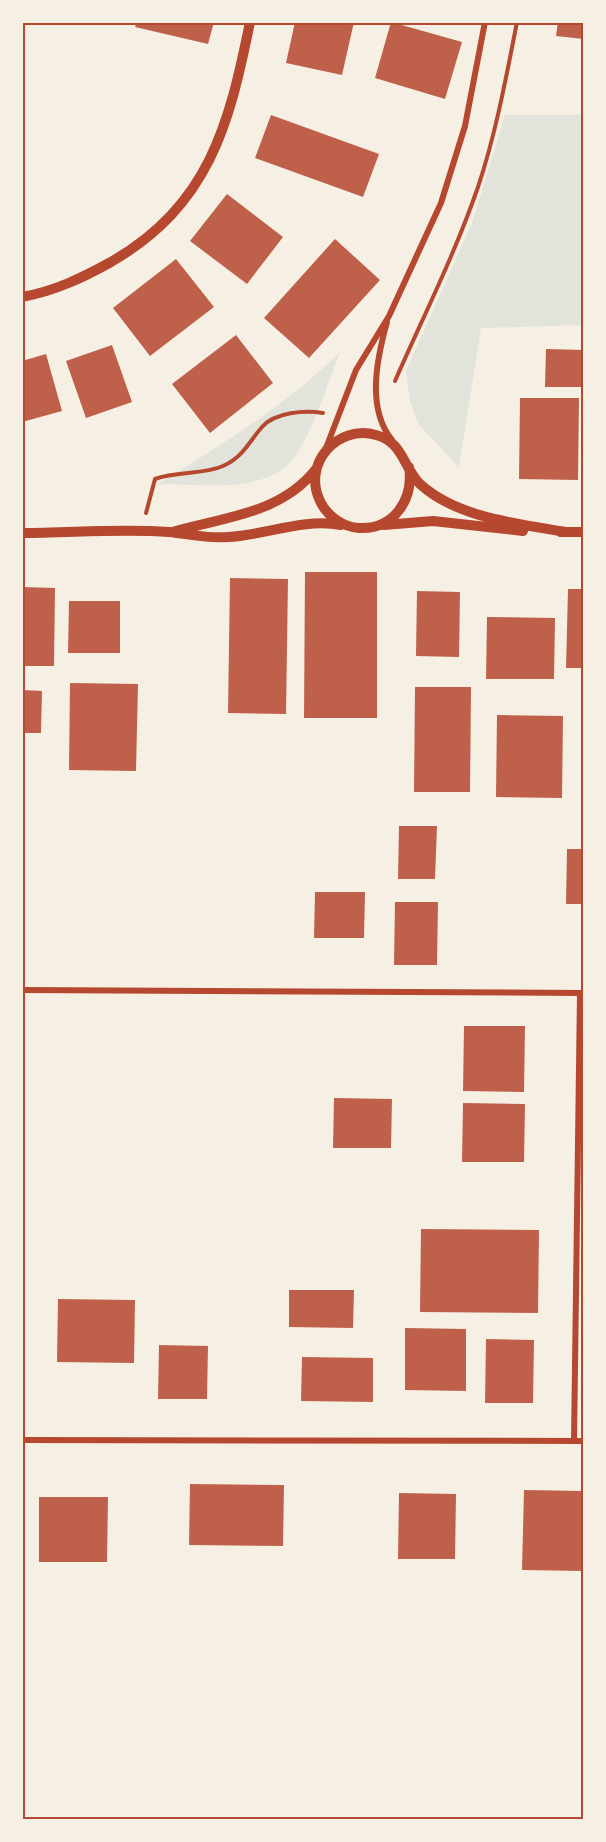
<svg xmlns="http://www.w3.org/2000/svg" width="606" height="1842" viewBox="0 0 606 1842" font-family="Mulish,sans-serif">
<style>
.green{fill:#e2e4dc}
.building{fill:#bf614a}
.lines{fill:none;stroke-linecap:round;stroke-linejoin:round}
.path{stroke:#b5482f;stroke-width:4}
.minor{stroke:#b5482f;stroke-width:6}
.tertiary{stroke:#b5482f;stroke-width:10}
.neatline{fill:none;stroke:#b5482f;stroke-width:2}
</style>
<rect width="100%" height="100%" fill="#f6efe4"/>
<path class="green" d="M505,115H583V325L481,328L459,467L419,425L410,402L406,371L473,220Z
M340,352C328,381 309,449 284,468C251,493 196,484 158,484C224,443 284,407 340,352Z"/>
<path class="building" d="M137,22H214L208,44L135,27Z
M295,22H354L342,75L286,63Z
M391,22L462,42L445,99L375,78Z
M558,22H584V39L556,36Z
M271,115L379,154L363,197L255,158Z
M227,194L283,237L247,284L190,241Z
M335,239L380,280L309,358L264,318Z
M176,259L214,307L150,356L113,308Z
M236,335L273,383L210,433L172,384Z
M112,345L132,402L86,418L66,361Z
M546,349L584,350V387H545Z
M46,354L62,411L22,422V361Z
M520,398H579L578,480L519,479Z
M305,572H377V718H304Z
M230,578L288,579L286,714L228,713Z
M22,587L55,588L54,666H22Z
M568,589H584V668H566Z
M417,591L460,592L459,657L416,656Z
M69,601H120V653H68Z
M487,617L555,618L554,679H486Z
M70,683L138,684L136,771L69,770Z
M415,687H471L470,792H414Z
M22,690L42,691L41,733H22Z
M497,715L563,716L562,798L496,797Z
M399,826H437L435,879H398Z
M567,849H584V904H566Z
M315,892H365L364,938H314Z
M395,902H438L437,965H394Z
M464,1026H525L524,1092L463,1091Z
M334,1098L392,1099L391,1148H333Z
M463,1103L525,1104L524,1162H462Z
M421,1229L539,1230L538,1313L420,1312Z
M289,1290H354L353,1328L289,1327Z
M58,1299L135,1300L134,1363L57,1362Z
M405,1328L466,1329V1391L405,1390Z
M486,1339L534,1340L533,1403H485Z
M159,1345L208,1346L207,1399H158Z
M302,1357L373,1358V1402L301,1401Z
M190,1484L284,1485L283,1546L189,1545Z
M524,1490L584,1491V1571L522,1570Z
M399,1493L456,1494L455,1559H398Z
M39,1497H108L107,1562H39Z"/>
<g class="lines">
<path class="path" d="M395,381C423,317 455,254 478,187C496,133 506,78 517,22
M146,513L155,479C177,471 203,475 223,466C243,457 248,443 262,427C275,412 305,410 323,413"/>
<path class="minor" d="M387,322C377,358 366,408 392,440
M326,448L356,370L389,316L441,203L465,126L485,22
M22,990L584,993
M22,1440L584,1441
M574,1441L580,993"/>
<path class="tertiary" d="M22,297C55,291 82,278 111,262C209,205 229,126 250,22
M409,467C414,499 394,530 359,528C343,527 327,516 320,501C302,464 337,424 376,435C403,442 403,467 420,484C457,518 519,524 566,532
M384,525L433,521L523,531
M172,532C224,517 281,514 316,469
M560,532H584
M22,533C71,533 121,528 169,532C189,534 208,539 228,537C267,535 302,518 341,525"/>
</g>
<rect width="606" height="1842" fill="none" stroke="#f6efe4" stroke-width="48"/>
<rect x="24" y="24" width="558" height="1794" class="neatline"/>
</svg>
